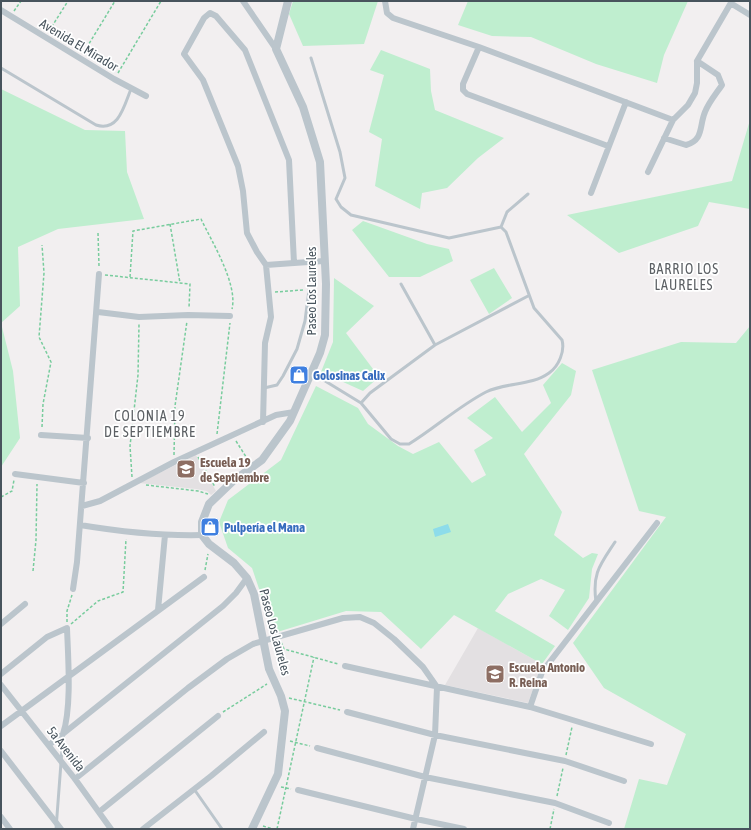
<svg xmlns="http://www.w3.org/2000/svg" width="751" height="830" viewBox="0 0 751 830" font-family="'Asap Condensed',sans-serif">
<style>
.education{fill:#e3e0e2}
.green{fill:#bfeecf}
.water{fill:#8ddcea}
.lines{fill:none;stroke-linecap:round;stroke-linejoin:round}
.path{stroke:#78cc9d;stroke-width:1.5;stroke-dasharray:3 2;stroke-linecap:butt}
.service{stroke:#bbc5cc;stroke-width:3}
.minor{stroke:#bbc5cc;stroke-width:6}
.tertiary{stroke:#bbc5cc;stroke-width:8}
.labels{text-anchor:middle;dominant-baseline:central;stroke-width:3.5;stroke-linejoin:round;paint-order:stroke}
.street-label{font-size:13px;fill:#48545d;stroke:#fff}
.shop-label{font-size:13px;font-weight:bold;fill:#366cbe;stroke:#fff;text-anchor:start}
.education-label{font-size:13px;font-weight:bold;fill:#785e54;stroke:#fff;text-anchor:start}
.neighbourhood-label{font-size:14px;letter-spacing:1px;fill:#5c6064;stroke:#fff}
</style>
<rect width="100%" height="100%" fill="#f2eff0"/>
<path class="education" d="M196,455L216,491L211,495L207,491L196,489L139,483Z
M478,628L542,664L528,703L445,685Z"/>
<path class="green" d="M293,1H378L364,44L303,46L289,14Z
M468,1H688L664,55L657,83L596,64L531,37L492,36L458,25Z
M381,50L430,69L431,91L435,110L504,138L478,158L447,188L422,193L420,209L375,186L382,139L369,132L384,75L370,70Z
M1,89L85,130L125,131L127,172L144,219L58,229L18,247L20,306L1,323L13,371L20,438L1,467Z
M750,120V209L709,202L698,226L619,253L567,215L732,181Z
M363,221L427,244L449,249L453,261L420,277H389L352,230Z
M494,268L512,298L489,314L470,280Z
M334,278L374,306L346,333L379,377L363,391L321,372L333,342Z
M750,326V829H624L639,779L667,785L686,734L604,688L573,643L666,517L639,511L592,370L681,342L736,343Z
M562,363L576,371L571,395L524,454L562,512L554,535L583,558L592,553L598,554L592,569L589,598L568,630L549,616L565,590L541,579L508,594L495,611L555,646L542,664L454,615L421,649L381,612L346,611L274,633L252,568L228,548L219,522L228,500L281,460L316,386L358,408L368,424L398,446L413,454L439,442L472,483L486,475L474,450L493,438L467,418L495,397L522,432L551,403L543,385Z"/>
<path class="water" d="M448,524L451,532L435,537L433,529Z"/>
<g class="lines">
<path class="path" d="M14,11L21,1
M49,31L68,1
M84,52L115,1
M118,73L161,1
M170,224L180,283
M98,233L99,266
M105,275L190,284L189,308
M130,277L133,231L201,219C212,242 238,284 232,309
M275,292L303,290
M42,427L43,404L51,362L39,337L44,273L42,245
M217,434L230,323
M236,441L248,460
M174,455L175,406L187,321
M198,457L215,487
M132,477L130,446L138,375L139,324
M146,485L198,491L208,494
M1,497L12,491L14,480
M205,570L208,554
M33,571L36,540L37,484
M67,622V611L72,595
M71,624L98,601L123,592L126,539
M281,642L284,649L338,664
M289,698L340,710
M223,712L267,684
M290,741L310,746
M566,755L572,727
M281,787L291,789
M557,796L563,768
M263,826L273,829
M277,829L314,657
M550,829L554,809"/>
<path class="service" d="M311,58L340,152L345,178L336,199L341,207L351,215L449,238L501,227L506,232L534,308L562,340C565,351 559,366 549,373C531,386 507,382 486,392C459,406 435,428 409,444H400L391,439L361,403
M1,68L96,125C119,132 124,106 131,89
M501,227L507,212L528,194
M401,284L435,345
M312,373L361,403L370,393L435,345L528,296
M264,388L277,385L283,376L297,349L305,321L309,290
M596,602C592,573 600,565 615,542
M194,789L222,829
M56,829L63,736"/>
<path class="minor" d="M243,1L276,49
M385,1L387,13L393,18L479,47L673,120
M732,4L750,15
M1,10L114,79L146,96
M479,47L463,84V90L467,94L608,146
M664,138L686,145C704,140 699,126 705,112C709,102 716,94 722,85L718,75L697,61
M648,172L673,120L688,105L695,93L697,83V61L732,1
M591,193L626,102
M266,265L294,263
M98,312L139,317L188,315L230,316
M263,422L265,343L271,317L266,265L257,252L247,233L243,191L238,166L203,80L184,54L204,18L210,13L216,16L245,50L289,160L294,263L324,261
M41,435L88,438
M15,474L84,483
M82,506L100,501L174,462L276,415L294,412
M80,525C122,532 160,536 202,535
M73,589L77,562L99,274
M158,610L165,535
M1,624L25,604
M345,666L530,707L651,744
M1,674L47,637L67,628C68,657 72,707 63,734
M1,685L75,779L111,829
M530,707L542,672L657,523
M347,712L435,735L565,761L624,781
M1,726L204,577
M49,745L223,606L236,593L247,578
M317,748L425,777L555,803L609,823
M1,751L61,829
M75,779L188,688L227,659L253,644L343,618L360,617L374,623L394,639L423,667L437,687L435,735L413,829
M298,790L416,819L464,829
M99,812L218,716
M1,817L10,829
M143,829L211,776L264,732"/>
<path class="tertiary" d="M252,829L278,774L285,711L281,696L269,669L254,594L247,578L234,563L209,544L202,535V522L209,504L233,481L262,460L290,421L320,353L325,335L326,284L320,162L303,107L276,49L288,1"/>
</g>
<defs>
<symbol id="shop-square" viewBox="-11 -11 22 22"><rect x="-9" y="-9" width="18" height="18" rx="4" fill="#3f7fe0" stroke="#fff"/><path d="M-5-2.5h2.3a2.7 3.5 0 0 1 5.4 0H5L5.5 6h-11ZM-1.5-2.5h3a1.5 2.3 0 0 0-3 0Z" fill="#fff"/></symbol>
<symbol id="school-square" viewBox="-11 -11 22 22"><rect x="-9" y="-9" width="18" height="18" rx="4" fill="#8d6e63" stroke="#fff"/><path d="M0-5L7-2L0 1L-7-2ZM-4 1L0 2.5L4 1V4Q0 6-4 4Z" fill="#fff"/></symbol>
</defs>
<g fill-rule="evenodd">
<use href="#shop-square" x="288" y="364" width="22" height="22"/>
<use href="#school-square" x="175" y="458" width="22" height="22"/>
<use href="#shop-square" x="199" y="516" width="22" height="22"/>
<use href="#school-square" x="484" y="663" width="22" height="22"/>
</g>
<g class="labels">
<g class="street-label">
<text transform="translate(79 45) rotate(31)">Avenida El Mirador</text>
<text transform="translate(311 291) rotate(-90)">Paseo Los Laureles</text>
<text transform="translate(275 632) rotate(75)">Paseo Los Laureles</text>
<text transform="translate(66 749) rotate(52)">5a Avenida</text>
</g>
<g class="shop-label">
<text x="313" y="375">Golosinas Calix</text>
<text x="224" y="527">Pulpería el Mana</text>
</g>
<g class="education-label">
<text x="200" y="462">Escuela 19<tspan x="200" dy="15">de Septiembre</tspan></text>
<text x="509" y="667">Escuela Antonio<tspan x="509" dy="15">R. Reina</tspan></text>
</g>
<g class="neighbourhood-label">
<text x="684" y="269">BARRIO LOS<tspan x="684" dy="16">LAURELES</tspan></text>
<text x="150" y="416">COLONIA 19<tspan x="150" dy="16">DE SEPTIEMBRE</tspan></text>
</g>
</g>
<rect width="751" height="830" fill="none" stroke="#48545d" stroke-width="4"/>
</svg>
